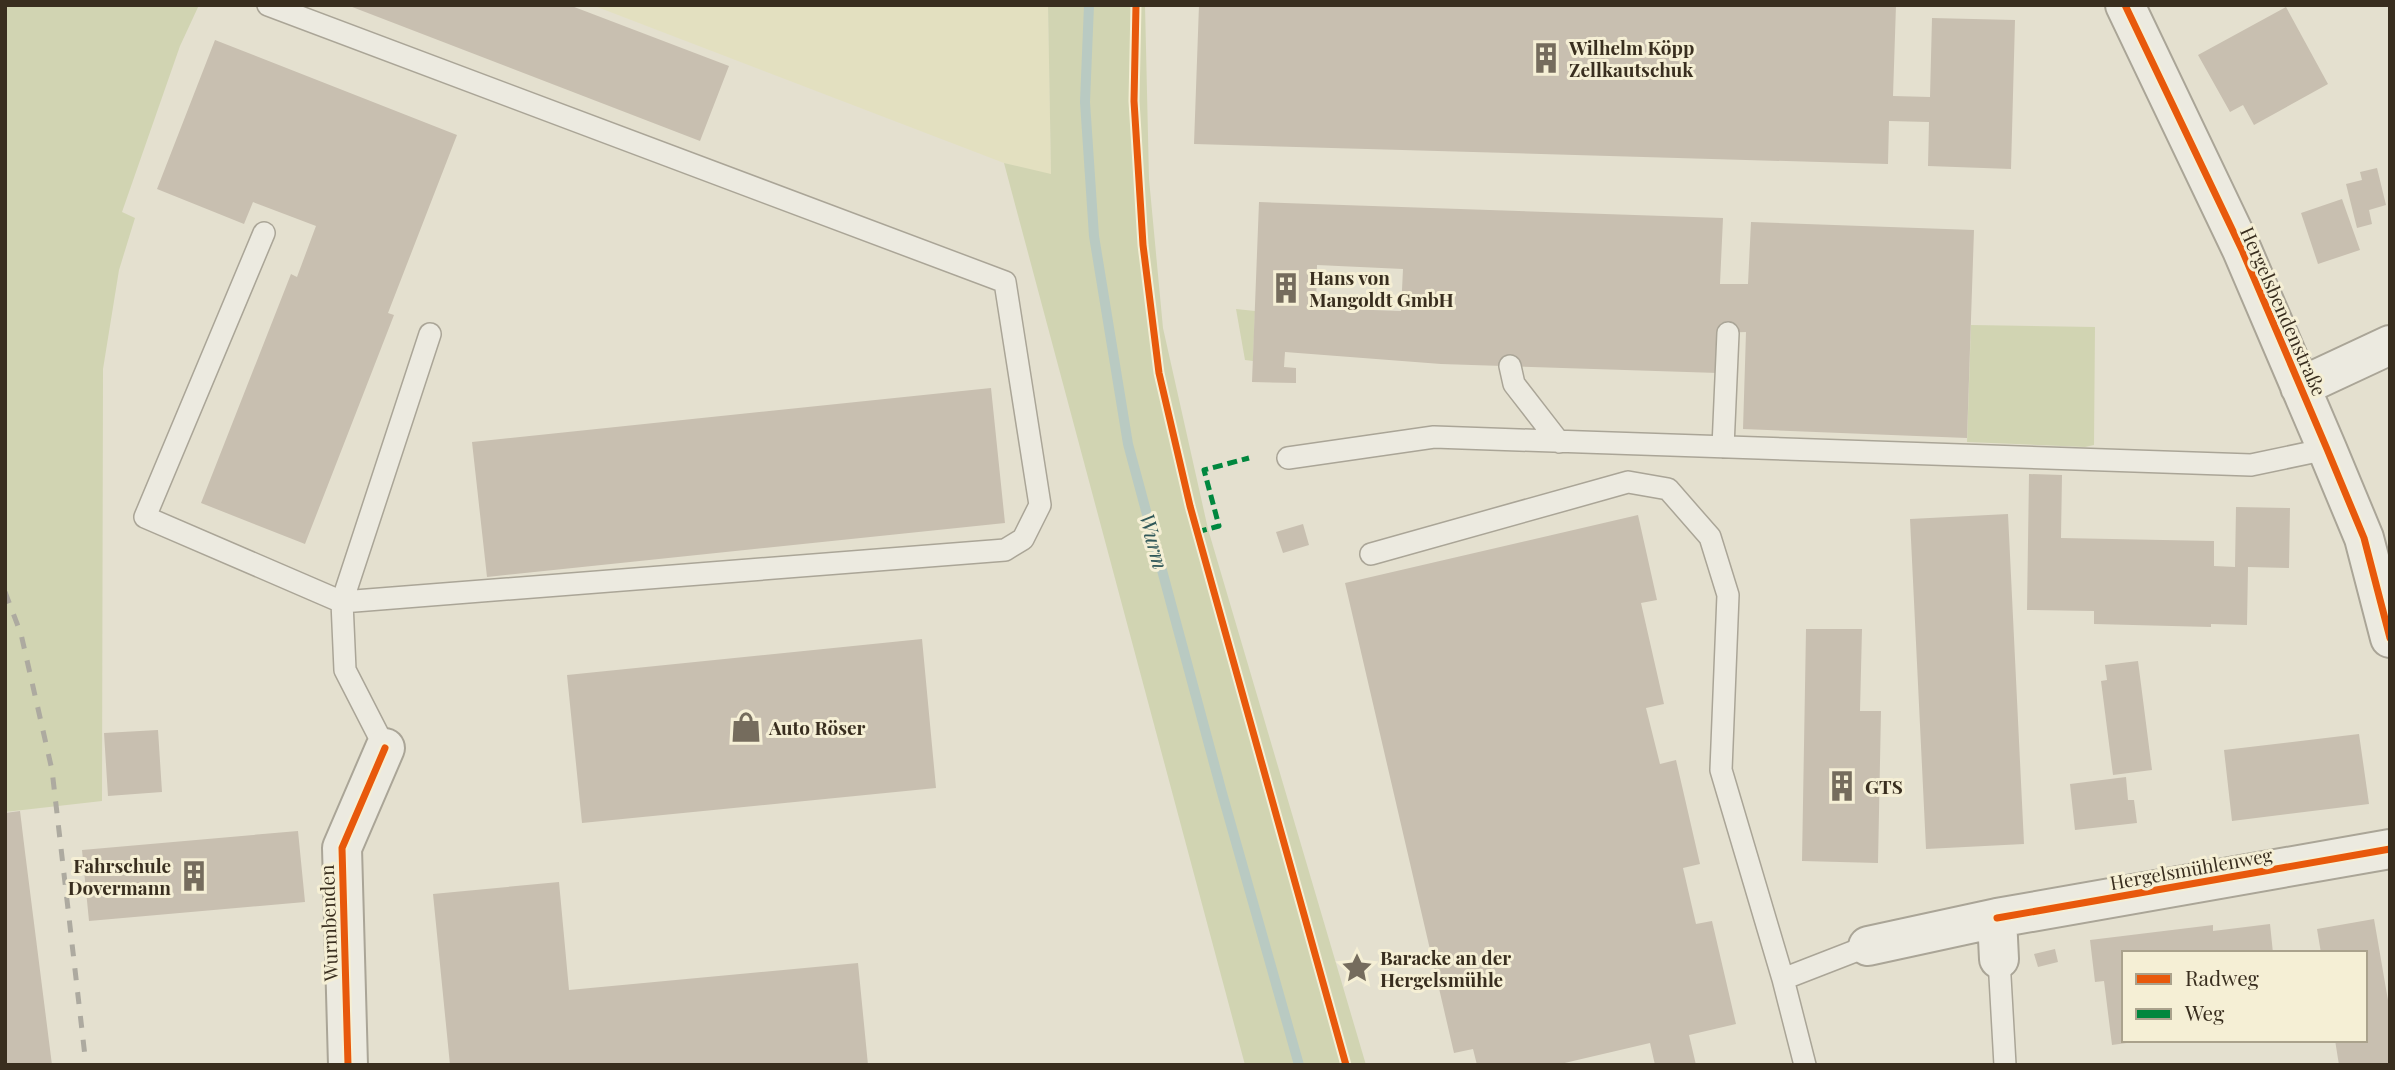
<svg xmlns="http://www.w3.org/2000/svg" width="2395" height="1070" viewBox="0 0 2395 1070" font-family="'Playfair Display',serif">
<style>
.farmland{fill:#e3e0c0}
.green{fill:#d1d4b2}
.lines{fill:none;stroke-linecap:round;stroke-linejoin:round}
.stream{stroke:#b9cac2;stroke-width:10}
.building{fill:#c8bfb0;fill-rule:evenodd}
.lane-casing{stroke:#aaa597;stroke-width:24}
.street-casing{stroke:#aaa597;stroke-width:42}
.lane{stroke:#eceae0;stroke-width:21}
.street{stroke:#eceae0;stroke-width:38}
.rail{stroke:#adaaa0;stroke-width:5;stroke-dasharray:12 12;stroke-linecap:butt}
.quiet{stroke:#00873e;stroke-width:5;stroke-dasharray:10 5;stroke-linecap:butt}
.cycleway-casing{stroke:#f5efd5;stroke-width:11}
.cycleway{stroke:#e8590c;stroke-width:7}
.labels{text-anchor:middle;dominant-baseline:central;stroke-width:6;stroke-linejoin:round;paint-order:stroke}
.poi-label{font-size:19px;font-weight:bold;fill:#392e1f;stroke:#f5efd5;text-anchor:start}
.street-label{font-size:19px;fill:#392e1f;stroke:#f5efd5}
.water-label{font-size:21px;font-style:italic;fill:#2f5758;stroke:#f5efd5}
</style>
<rect width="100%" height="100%" fill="#e4e0cf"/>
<path class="farmland" d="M592,5H1048L1051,175L1004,163Z"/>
<path class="green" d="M5,5H199L180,46L122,212L135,218L119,270L103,369L102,801L5,812Z
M1048,5H1145L1149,179L1163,328L1208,529L1366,1065H1245L1004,163L1051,174Z
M1236,309L1255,311L1253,361L1245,360Z
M1971,325L2095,327L2094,445L2085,447L1967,442Z"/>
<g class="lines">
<path class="stream" d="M1089,5L1085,102L1094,236L1128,444L1222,793L1299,1065"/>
</g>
<path class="building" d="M347,5H569L729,66L700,141Z
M1199,5H1896L1893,96L1930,97L1932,18L2015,20L2011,169L1928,166L1929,122L1889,121L1888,164L1194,144Z
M2286,7L2328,84L2254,125L2243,105L2230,112L2198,55Z
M215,40L457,135L388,313L394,315L305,544L201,503L291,274L297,277L316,226L253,202L244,224L157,189Z
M2377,168L2386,205L2369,210L2372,224L2357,228L2346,184L2362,180L2360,172Z
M2342,199L2360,250L2318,264L2301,213Z
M1259,202L1723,218L1720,284H1748L1751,222L1974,230L1967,438L1743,429L1746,332L1718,333V373L1441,364L1285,352L1284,367L1296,368V383L1252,382ZM1317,265L1403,269L1401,311L1316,308Z
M991,388L1005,523L487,577L472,442Z
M2029,474L2062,475L2061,538L2214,541V566L2235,567L2236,507L2290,508L2289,568L2248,567L2247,625L2211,624V627L2094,624V611L2027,610Z
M2008,514L2024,844L1926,849L1910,519Z
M1638,515L1657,600L1641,603L1664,704L1646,708L1660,764L1676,760L1700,864L1683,868L1696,924L1712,921L1736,1024L1689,1035L1696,1065H1655L1650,1043L1556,1065H1477L1473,1049L1454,1053L1345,583Z
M1303,524L1309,545L1283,553L1276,532Z
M1806,629H1862L1860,711H1881L1878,863L1802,861Z
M922,639L936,788L582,823L567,675Z
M2138,661L2152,770L2113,775L2101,681L2107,680L2105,665Z
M158,730L162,792L108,796L104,733Z
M2359,734L2369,804L2232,821L2224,750Z
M2126,777L2128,800H2134L2137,823L2075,830L2070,784Z
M20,811L25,852L52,1065H5V813Z
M298,831L305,902L89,921L82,850Z
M559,882L569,990L858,963L868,1065H450L433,894Z
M2374,919L2390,1012V1065H2339L2335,1040H2365V953H2321L2317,929Z
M2270,924L2273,953H2124V1040H2134V1042L2112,1045L2104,981L2095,982L2090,940L2213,925V931Z
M2055,949L2058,962L2038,967L2034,954Z"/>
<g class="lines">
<defs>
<path id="lane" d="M264,233L145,517L342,602L1005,550L1023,539L1040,505L1005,282L268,5
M1510,366L1514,384L1559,442
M1723,447L1728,333
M1288,458L1434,437L2251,465L2327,449
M1371,554L1628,482L1668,489L1710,537L1728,595L1721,770L1783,979
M385,748L345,670L342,602L430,334
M1999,959L2005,1065
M1805,1065L1783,979L1868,946"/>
<path id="street" d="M2125,5L2242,250L2327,449L2364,538L2390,638
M2300,387L2390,345
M1997,918L2390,849
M1868,946L1997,918L1999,959
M348,1065L342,848L385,748"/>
</defs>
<use href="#lane" class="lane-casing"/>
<use href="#street" class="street-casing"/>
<use href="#lane" class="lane"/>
<use href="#street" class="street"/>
<path class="rail" d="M5,592L21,634L52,770L86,1065"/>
<path class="quiet" d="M1197,532L1219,526L1204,470L1249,458"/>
<defs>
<path id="cycleway" d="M1136,5L1134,101L1143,245L1159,373L1190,506L1346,1065
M2125,5L2242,250L2327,449L2364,538L2390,638
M1997,918L2390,849
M348,1065L342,848L385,748"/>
</defs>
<use href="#cycleway" class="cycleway-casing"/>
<use href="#cycleway" class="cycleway"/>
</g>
<defs>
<symbol id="building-bare" viewBox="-9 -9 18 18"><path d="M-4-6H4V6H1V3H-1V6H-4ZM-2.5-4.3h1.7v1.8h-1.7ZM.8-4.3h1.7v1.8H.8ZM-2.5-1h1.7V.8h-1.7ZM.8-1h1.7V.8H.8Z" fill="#756c5d" stroke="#f5efd5" stroke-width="2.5" paint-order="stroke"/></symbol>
<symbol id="shop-bare" viewBox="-9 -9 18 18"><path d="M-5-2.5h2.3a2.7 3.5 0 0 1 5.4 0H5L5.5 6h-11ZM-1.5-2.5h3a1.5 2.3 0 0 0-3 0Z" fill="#756c5d" stroke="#f5efd5" stroke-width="2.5" paint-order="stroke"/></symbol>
<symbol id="sight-bare" viewBox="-9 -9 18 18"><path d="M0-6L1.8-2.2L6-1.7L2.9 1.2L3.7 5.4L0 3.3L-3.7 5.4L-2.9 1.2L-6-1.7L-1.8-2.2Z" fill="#756c5d" stroke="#f5efd5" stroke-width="2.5" paint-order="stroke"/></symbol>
</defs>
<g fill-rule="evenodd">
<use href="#building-bare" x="1524" y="36" width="44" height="44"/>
<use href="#building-bare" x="1264" y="266" width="44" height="44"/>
<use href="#shop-bare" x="724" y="705" width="44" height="44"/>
<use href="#building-bare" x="1820" y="764" width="44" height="44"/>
<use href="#building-bare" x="172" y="854" width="44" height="44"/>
<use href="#sight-bare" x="1335" y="946" width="44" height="44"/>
</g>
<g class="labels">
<g class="poi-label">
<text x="1569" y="47">Wilhelm Köpp<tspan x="1569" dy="22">Zellkautschuk</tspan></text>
<text x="1309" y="277">Hans von<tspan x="1309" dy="22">Mangoldt GmbH</tspan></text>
<text x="769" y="727">Auto Röser</text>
<text x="1865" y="786">GTS</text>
<text x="171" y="865" text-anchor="end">Fahrschule<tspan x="171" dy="22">Dovermann</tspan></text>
<text x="1380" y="957">Baracke an der<tspan x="1380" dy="22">Hergelsmühle</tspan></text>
</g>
<g class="street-label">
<text transform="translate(2284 311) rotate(66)">Hergelsbendenstraße</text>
<text transform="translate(2191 868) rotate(-10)">Hergelsmühlenweg</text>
<text transform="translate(328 923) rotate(-92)">Wurmbenden</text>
</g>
<g class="water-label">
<text transform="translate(1155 541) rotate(75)">Wurm</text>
</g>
</g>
<rect width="2395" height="1070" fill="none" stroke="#392e1f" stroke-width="14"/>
<rect x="2122" y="951" width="245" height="91" fill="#f5efd5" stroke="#aaa28c" stroke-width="2"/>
<rect x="2136" y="974" width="35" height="10" fill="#e8590c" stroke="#aaa28c" stroke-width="2"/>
<text x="2185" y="986" font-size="21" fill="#392e1f">Radweg</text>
<rect x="2136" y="1009" width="35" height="10" fill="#00873e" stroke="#aaa28c" stroke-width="2"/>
<text x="2185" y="1021" font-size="21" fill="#392e1f">Weg</text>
</svg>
